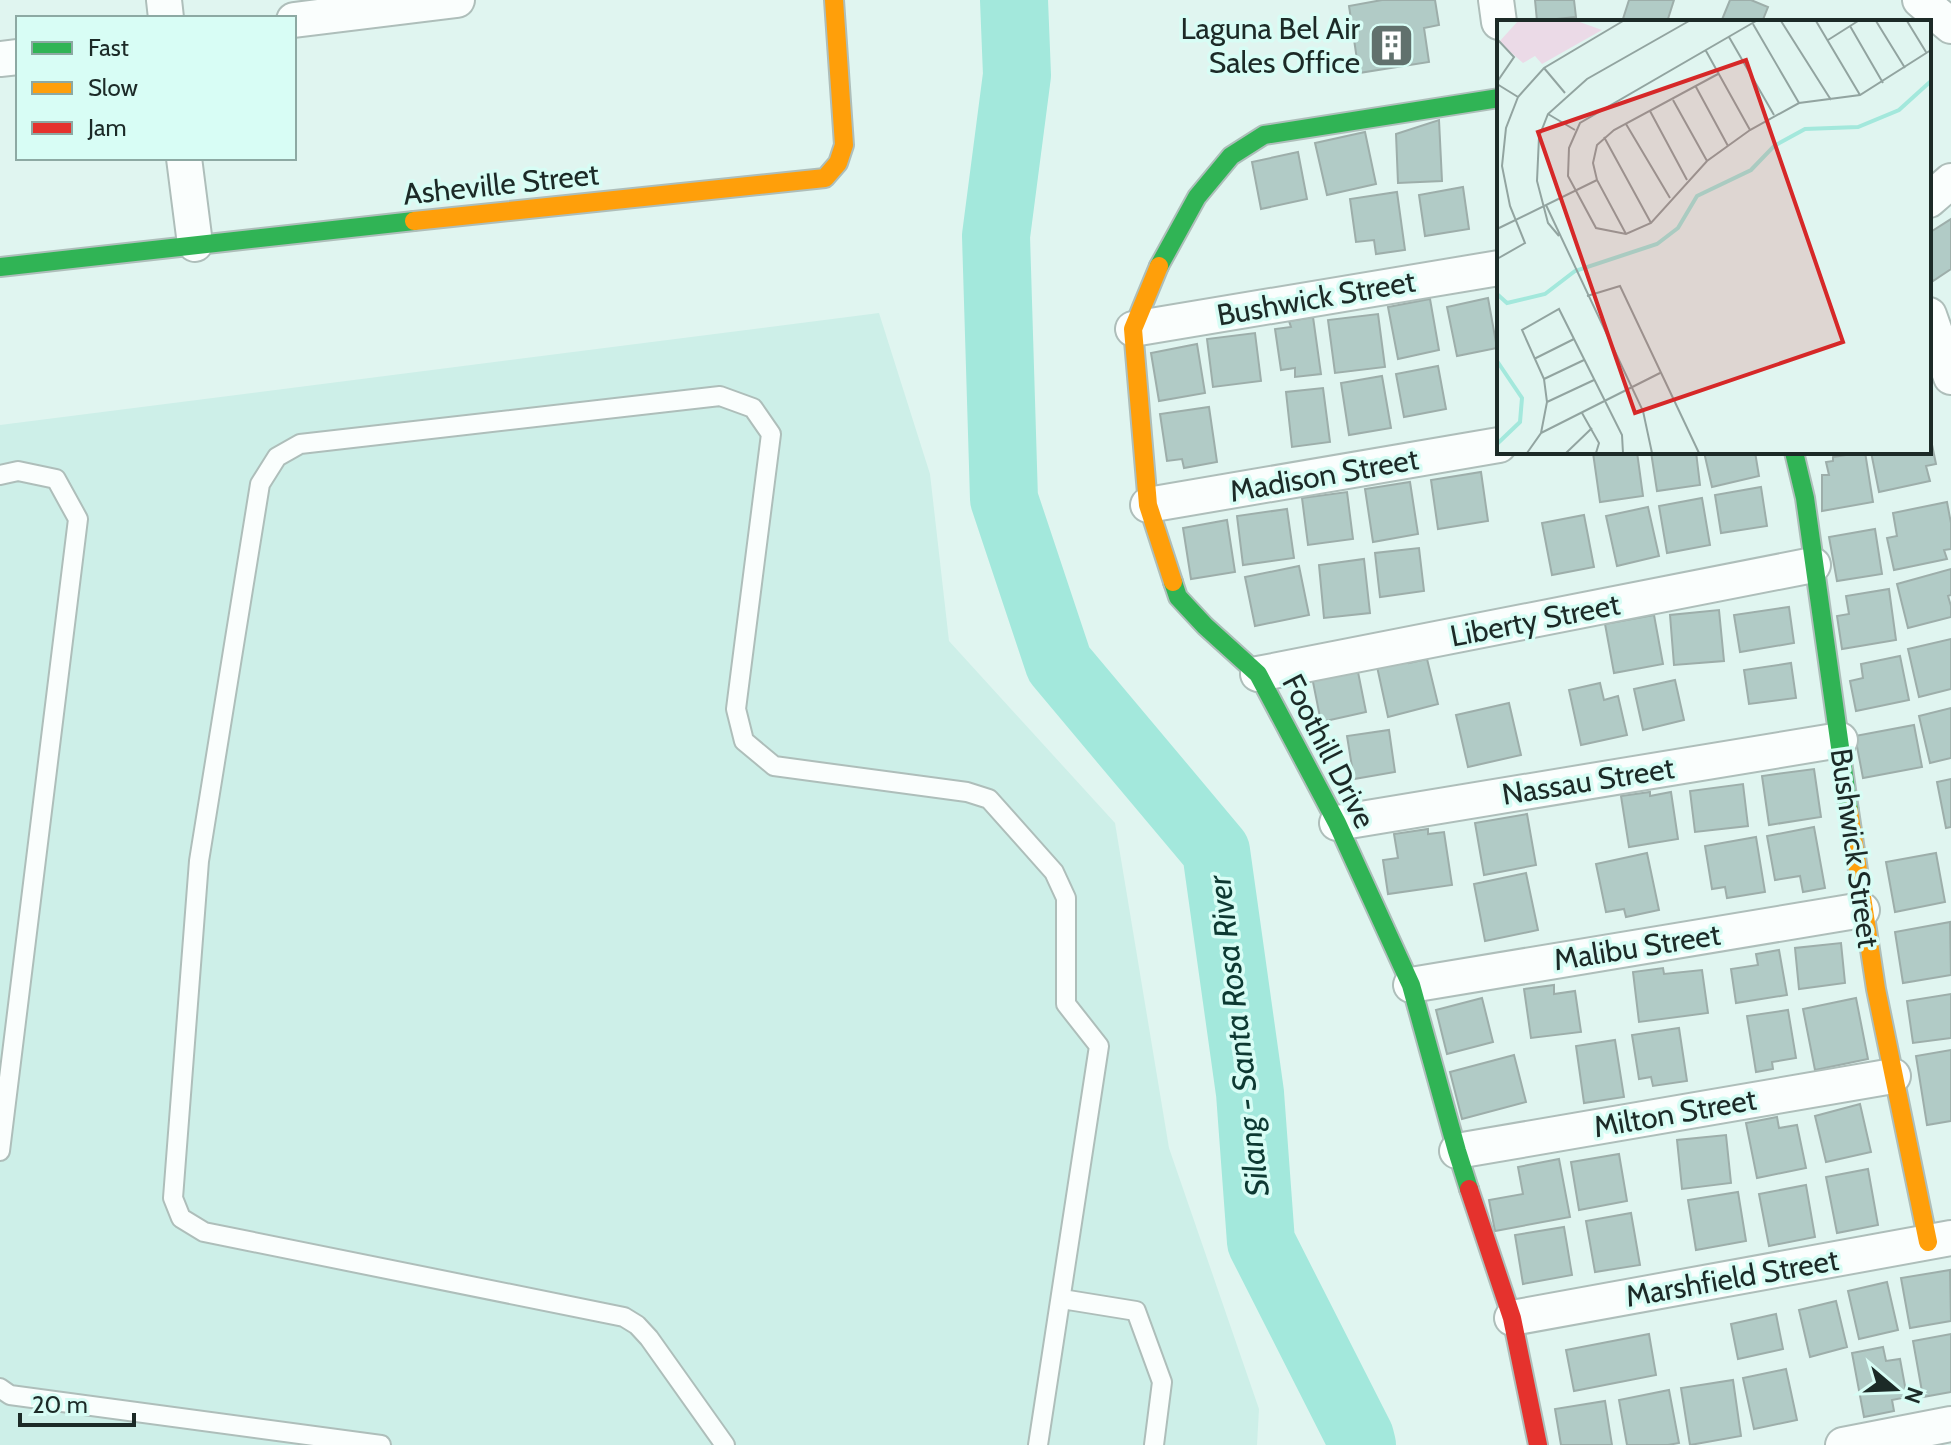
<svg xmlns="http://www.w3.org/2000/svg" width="1951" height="1445" viewBox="0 0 1951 1445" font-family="Cabin,sans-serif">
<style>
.built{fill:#cdefe8}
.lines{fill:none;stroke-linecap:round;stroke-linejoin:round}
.river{stroke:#a3e8dc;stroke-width:68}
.building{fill:#b1cbc6;stroke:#9daeaa;stroke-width:2}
.lane-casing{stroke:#aebeba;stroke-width:22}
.street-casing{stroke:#aebeba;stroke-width:38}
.fast-casing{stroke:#aebeba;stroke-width:22}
.slow-casing{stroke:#aebeba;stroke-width:22}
.jam-casing{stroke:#aebeba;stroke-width:22}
.lane{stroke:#fafefd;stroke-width:18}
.street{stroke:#fafefd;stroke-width:34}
.fast{stroke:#30b455;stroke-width:18}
.slow{stroke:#ff9f0a;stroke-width:18}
.jam{stroke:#e5322d;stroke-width:18}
.labels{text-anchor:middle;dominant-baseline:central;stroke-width:7;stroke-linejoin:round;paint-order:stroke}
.poi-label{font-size:30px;fill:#1c2a27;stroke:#d8fdf5;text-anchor:end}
.street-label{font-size:30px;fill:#1c2a27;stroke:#d8fdf5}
.water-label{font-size:32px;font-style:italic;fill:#0d3932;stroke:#d8fdf5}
.inset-river{fill:none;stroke:#a3e8dc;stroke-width:4}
.inset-road{fill:none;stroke:#92a4a0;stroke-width:2}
.view{fill:#d62828;fill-opacity:0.15;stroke:#d62828;stroke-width:4}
.inset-edge{fill:none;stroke:#1c2a27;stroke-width:4}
</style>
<rect width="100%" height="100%" fill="#e0f5f0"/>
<path class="built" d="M879,313L930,474L949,641L1115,823L1169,1148L1259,1409L1257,1445H0V425Z"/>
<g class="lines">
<path class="river" d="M1014,0L1017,75L996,236L1004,499L1059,664L1216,851L1250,1093L1261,1242L1360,1437L1362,1445"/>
</g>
<path class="building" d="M1382,0H1435L1439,25L1424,28L1429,62L1359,73L1349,6Z
M1535,0H1574L1576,17L1537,21Z
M1629,0H1674L1667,22H1622Z
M1730,0H1751L1768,7L1762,22H1721Z
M1439,120L1442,181L1398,183L1396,134Z
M1365,132L1376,184L1327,195L1315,143Z
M1298,152L1307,199L1261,209L1252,162Z
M1463,187L1469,229L1425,236L1419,195Z
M1397,192L1405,250L1376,254L1374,240L1356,242L1350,199Z
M1951,219V269L1933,281L1929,274V233Z
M1488,298L1497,348L1457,356L1447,307Z
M1430,299L1439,350L1398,359L1388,307Z
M1378,314L1385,367L1335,373L1328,320Z
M1313,317L1321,374L1295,377V368L1281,370L1275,329L1291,327L1289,321Z
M1255,333L1261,381L1213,387L1207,339Z
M1197,344L1205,393L1159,401L1151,353Z
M1438,366L1446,409L1404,417L1396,374Z
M1382,376L1391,428L1349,435L1341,383Z
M1323,388L1330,442L1292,447L1286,392Z
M1209,407L1217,462L1184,468L1182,459L1167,461L1160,414Z
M1930,435L1936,464L1926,466L1930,481L1879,492L1871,452H1929Z
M1602,452H1637L1643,496L1600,502L1593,453Z
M1651,452H1696L1700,485L1657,491Z
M1704,452H1755L1759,476L1712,487Z
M1865,452L1873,502L1822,511V475H1829L1826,462L1833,461V457Z
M1481,472L1488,521L1438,529L1431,480Z
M1410,482L1418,534L1373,542L1365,489Z
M1761,487L1767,526L1721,533L1715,495Z
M1347,492L1353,539L1308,545L1302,498Z
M1702,498L1710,545L1667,553L1659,506Z
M1947,502L1951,523V549L1944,550L1947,559L1894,570L1887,538L1897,536L1893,513Z
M1648,507L1659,556L1617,566L1606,516Z
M1287,509L1294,558L1243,565L1237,516Z
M1584,515L1594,567L1552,575L1542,523Z
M1227,520L1235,572L1191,579L1183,528Z
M1875,529L1882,574L1837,581L1829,537Z
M1419,548L1424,591L1380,597L1375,553Z
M1364,559L1370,613L1324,618L1319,565Z
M1299,566L1309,615L1255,626L1245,577Z
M1951,569V595L1948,596L1951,606V617L1908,628L1897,584Z
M1889,589L1896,640L1842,649L1837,616L1849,614L1846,596Z
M1789,607L1794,643L1740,652L1734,615Z
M1719,610L1724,661L1674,665L1670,615Z
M1654,615L1663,664L1614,673L1605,624Z
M1951,639V689L1919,697L1908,649Z
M1408,654L1409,663L1427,659L1438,704L1388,717L1376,662Z
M1900,656L1909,700L1856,711L1850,681L1863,678L1861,664Z
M1791,663L1796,698L1749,704L1744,670Z
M1357,667L1366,712L1321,722L1312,677Z
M1675,680L1684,720L1643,730L1634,689Z
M1600,683L1604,700L1618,696L1627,735L1581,745L1569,690Z
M1509,703L1521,755L1468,767L1456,715Z
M1951,708V758L1930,763L1919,716Z
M1914,725L1922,767L1863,778L1855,736Z
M1389,730L1395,772L1354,779L1347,736Z
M1814,769L1821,817L1769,825L1762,776Z
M1951,779V827L1946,828L1937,782Z
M1743,784L1748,826L1695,832L1690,791Z
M1650,792V796L1671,792L1678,839L1629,847L1621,796Z
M1527,814L1536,865L1484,875L1475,823Z
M1814,827L1825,888L1803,892L1800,876L1775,880L1767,836Z
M1428,829V834L1444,832L1452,885L1388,894L1383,860L1398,858L1394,834Z
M1756,837L1765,892L1727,898L1725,887L1712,889L1705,846Z
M1647,853L1659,910L1626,917L1624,909L1606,912L1596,864Z
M1936,853L1945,902L1895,912L1886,862Z
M1526,873L1538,930L1485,941L1474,884Z
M1950,922L1951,975L1903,983L1895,932Z
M1841,943L1845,983L1799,989L1795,948Z
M1779,950L1787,995L1736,1003L1731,969L1758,965L1756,954Z
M1663,968L1664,974L1702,970L1708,1013L1639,1022L1633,972Z
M1554,985V994L1575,991L1581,1032L1531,1038L1524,989Z
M1951,994V1038L1913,1043L1907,1001Z
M1482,998L1493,1042L1447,1054L1436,1010Z
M1856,998L1868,1059L1815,1070L1803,1009Z
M1788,1010L1796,1058L1772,1062L1773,1069L1756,1072L1747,1016Z
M1679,1028L1687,1081L1653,1086L1651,1077L1639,1079L1632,1035Z
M1615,1040L1624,1097L1584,1103L1576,1046Z
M1951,1050V1121L1927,1125L1916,1056Z
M1514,1055L1526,1102L1462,1119L1450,1072Z
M1860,1104L1871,1152L1826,1162L1815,1116Z
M1777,1117L1779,1128L1797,1125L1806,1168L1757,1178L1746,1123Z
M1726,1135L1731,1183L1682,1189L1677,1140Z
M1619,1154L1627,1201L1579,1210L1571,1162Z
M1559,1159L1570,1217L1495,1231L1489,1200L1523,1194L1518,1167Z
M1868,1169L1878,1225L1837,1233L1826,1177Z
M1806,1185L1815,1237L1769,1246L1759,1194Z
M1738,1192L1746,1241L1696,1250L1688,1200Z
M1631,1213L1640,1265L1595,1272L1586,1221Z
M1564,1227L1572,1275L1523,1284L1515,1235Z
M1950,1270L1951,1321L1910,1328L1901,1278Z
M1887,1282L1898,1330L1859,1339L1848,1291Z
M1836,1301L1847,1347L1810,1357L1799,1310Z
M1776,1314L1783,1349L1738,1359L1731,1324Z
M1649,1334L1656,1375L1574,1391L1566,1350Z
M1951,1334V1392L1923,1397L1913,1341Z
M1883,1347L1886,1361L1900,1359L1907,1397L1892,1400L1894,1411L1864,1417L1852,1353Z
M1786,1369L1797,1420L1754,1429L1743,1378Z
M1733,1380L1741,1436L1690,1445L1681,1388Z
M1669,1390L1679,1443L1668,1445H1627L1619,1400Z
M1605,1401L1612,1445H1561L1555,1409Z"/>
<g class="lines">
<defs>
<path id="lane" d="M0,475L18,471L56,479L78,519L0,1151
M1062,1299L1136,1311L1162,1382L1154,1445
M0,1388L10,1395L381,1445
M725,1445L649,1338L637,1325L624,1317L204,1232L181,1218L173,1198L199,861L260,484L277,457L300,444L720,396L753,408L771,434L736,709L744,741L774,766L967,792L989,799L1054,872L1066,898V1004L1099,1046L1038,1445"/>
<path id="street" d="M164,0L166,18
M1496,0L1499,22
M1920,0L1951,26
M294,20L457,0
M0,59L18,57
M184,158L195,244
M1929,200L1951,181
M1929,315L1951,377
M1133,329L1499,268
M1148,505L1499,445
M1258,674L1813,565
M1337,823L1840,740
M1411,985L1862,910
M1457,1151L1893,1076
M1512,1318L1951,1238
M1843,1445L1951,1424"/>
<path id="fast" d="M1159,266L1197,197L1231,156L1264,135L1499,98
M0,267L414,221
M1794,452L1805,498L1849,811
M1173,582L1178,597L1205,626L1258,674L1337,823L1411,985L1457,1151L1469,1189"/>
<path id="slow" d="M414,221L825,178L838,163L844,145L834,0
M1159,266L1133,329L1148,505L1173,582
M1849,811L1876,989L1928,1242"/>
<path id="jam" d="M1469,1189L1512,1318L1538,1445"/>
</defs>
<use href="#lane" class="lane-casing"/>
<use href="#street" class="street-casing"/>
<use href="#fast" class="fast-casing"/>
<use href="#slow" class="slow-casing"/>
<use href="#jam" class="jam-casing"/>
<use href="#lane" class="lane"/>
<use href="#street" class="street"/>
<use href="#fast" class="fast"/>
<use href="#slow" class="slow"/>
<use href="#jam" class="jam"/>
</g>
<defs>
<symbol id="building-square" viewBox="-11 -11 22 22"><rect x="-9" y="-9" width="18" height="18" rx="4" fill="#61716d" stroke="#d8fdf5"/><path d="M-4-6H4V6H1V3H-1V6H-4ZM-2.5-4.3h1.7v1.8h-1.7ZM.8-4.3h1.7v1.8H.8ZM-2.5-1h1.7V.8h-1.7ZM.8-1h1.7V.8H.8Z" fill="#fff"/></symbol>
</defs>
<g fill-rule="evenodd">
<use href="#building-square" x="1366" y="20" width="51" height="51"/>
</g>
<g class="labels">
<g class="poi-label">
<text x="1360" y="28">Laguna Bel Air<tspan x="1360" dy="34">Sales Office</tspan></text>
</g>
<g class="street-label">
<text transform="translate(501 184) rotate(-6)">Asheville Street</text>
<text transform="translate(1316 298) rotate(-10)">Bushwick Street</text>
<text transform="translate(1324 475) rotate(-10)">Madison Street</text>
<text transform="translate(1535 620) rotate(-11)">Liberty Street</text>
<text transform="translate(1329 751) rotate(63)">Foothill Drive</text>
<text transform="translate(1588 781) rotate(-9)">Nassau Street</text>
<text transform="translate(1855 848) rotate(82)">Bushwick Street</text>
<text transform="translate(1637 947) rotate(-9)">Malibu Street</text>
<text transform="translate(1675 1113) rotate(-10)">Milton Street</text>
<text transform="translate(1732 1278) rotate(-10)">Marshfield Street</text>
</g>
<g class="water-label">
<text transform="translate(1238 1036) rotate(-97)">Silang - Santa Rosa River</text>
</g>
</g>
<g transform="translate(1497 20)">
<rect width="434" height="434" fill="#e0f5f0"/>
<path d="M21,1H80L105,10L45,44L38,36L26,43L2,22Z" fill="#ebdae7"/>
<path class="inset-river" d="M0,274L10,283L48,274L78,251L160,224L181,208L200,176L254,150L277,126L308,109L361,107L402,90L434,61M0,341L25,378L23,402L0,424"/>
<path class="inset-road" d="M259,1L83,103L72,128L71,156L99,208L129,214L154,203L210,141L253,110L302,83L363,75L434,30M284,1L334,80M319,1L363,75M379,1L408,48M410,1L429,32M256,4L302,83M353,6L386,63M232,17L277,95M331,20L361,1M209,31L253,110M47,48L68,73M0,62L17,37L0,19M0,64L21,77M199,67L231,126M176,80L210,141M153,91L190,160M51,94L78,110M129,104L173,178M107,117L154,203M49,185L146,391L155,433M0,209L100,160M129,214L100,160L96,143L100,125L117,110L221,54M62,216L51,203L40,161L42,117L51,94L90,59L192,1M0,239L28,223L13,186L5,146L9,108L21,77L47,48L126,1M90,276L123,266L202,433M37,339L77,319M47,359L87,340M50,382L97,360M85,393L102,423L99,433M44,413L163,353M30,433L44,413L50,382L47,359L25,310L62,289L125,415L126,433M69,433L95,408"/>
<path class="view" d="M249,40L346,322L138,393L41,112Z"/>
<rect width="434" height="434" class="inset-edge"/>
</g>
<rect x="16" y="16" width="280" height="144" fill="#d8fdf5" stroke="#8da9a3" stroke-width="2"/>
<rect x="32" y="42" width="40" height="12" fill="#30b455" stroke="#8da9a3" stroke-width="2"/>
<text x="88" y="56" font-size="24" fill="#1c2a27">Fast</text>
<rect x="32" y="82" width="40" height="12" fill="#ff9f0a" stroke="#8da9a3" stroke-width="2"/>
<text x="88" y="96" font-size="24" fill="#1c2a27">Slow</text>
<rect x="32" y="122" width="40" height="12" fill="#e5322d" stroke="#8da9a3" stroke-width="2"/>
<text x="88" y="136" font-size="24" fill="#1c2a27">Jam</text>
<g transform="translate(1895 1389) rotate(109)" stroke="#d8fdf5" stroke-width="6" paint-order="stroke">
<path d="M0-6L14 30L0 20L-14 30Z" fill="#1c2a27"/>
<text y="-12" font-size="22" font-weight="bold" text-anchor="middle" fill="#1c2a27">N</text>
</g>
<path d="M20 1413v12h114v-12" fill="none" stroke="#1c2a27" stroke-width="4"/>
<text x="32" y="1413" font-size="24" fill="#1c2a27" stroke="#d8fdf5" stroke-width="6" paint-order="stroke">20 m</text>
</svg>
